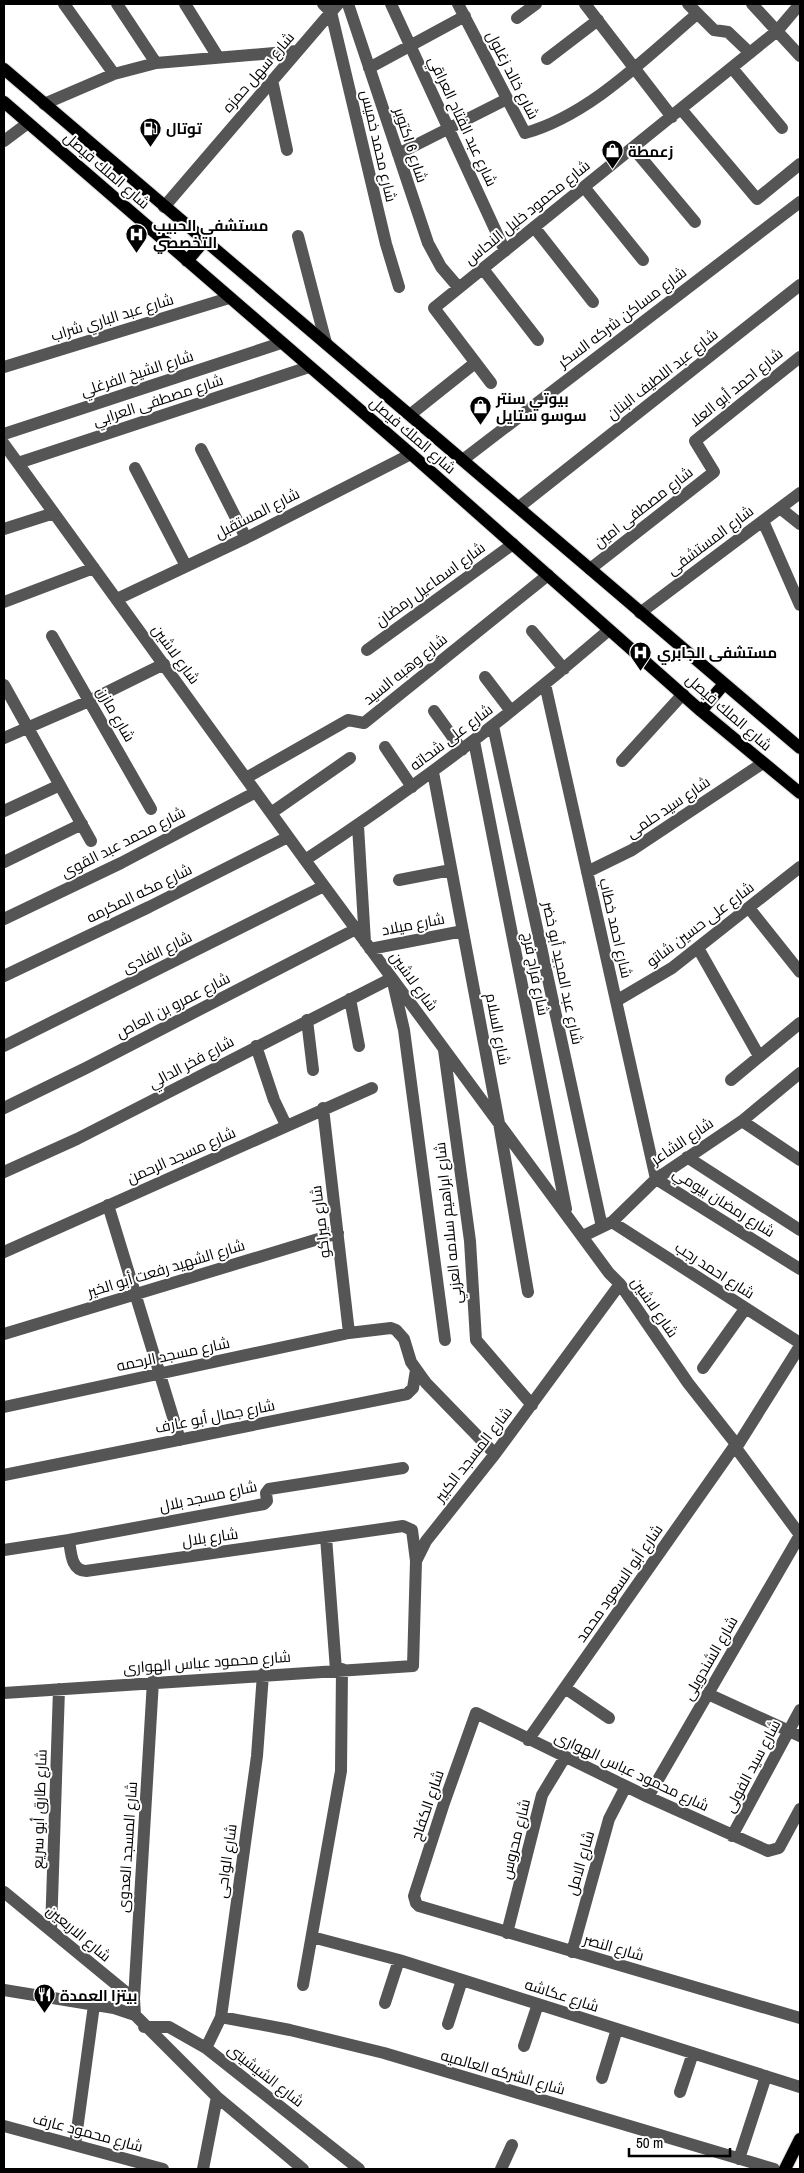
<svg xmlns="http://www.w3.org/2000/svg" width="804" height="2173" viewBox="0 0 804 2173" font-family="'Archivo Narrow',Cairo,sans-serif">
<style>
.lines{fill:none;stroke-linecap:round;stroke-linejoin:round}
.major-casing{stroke:#dbdbdb;stroke-width:14}
.minor{stroke:#555;stroke-width:12}
.major{stroke:#000;stroke-width:12}
.labels{text-anchor:middle;dominant-baseline:central;stroke-width:4;stroke-linejoin:round;paint-order:stroke}
.street-label{font-size:15px;fill:#000;stroke:#fff}
.poi-label{font-size:15px;font-weight:bold;fill:#000;stroke:#fff;text-anchor:start}
</style>
<rect width="100%" height="100%" fill="#fff"/>
<g class="lines">
<defs>
<path id="major" d="M4,69L800,748
M4,102L411,454L701,711L800,793
M187,261L204,241
M701,711L724,684
M785,2169L800,2139"/>
</defs>
<use href="#major" class="major-casing"/>
<path class="minor" d="M64,4L114,74
M117,4L156,63
M185,4L218,57
M323,4L331,12L386,244L399,287
M348,4L428,243L441,267L459,288
M391,4L505,251
M458,4L525,133C590,115 646,57 697,14
M585,4L672,117
M688,4L714,30L728,32L750,53
M752,4L800,56
M517,18L536,4
M547,59L598,20
M369,68L465,16
M732,68L782,128
M272,80L287,150
M44,104L114,74L156,63L297,51
M681,109L757,199L800,164
M4,141L28,123
M633,148L695,222
M398,154L507,99
M584,187L643,260
M164,207L338,4
M534,227L593,302
M298,236L326,343
M483,269L538,340
M4,367L229,298
M491,383L434,308L777,31L800,4
M411,414L475,363
M4,434L281,343
M4,444L305,860L609,1273L620,1284L688,1383L736,1444V1448L800,1535
M201,449L246,538
M464,459L800,202
M18,463L309,367
M135,468L186,566
M519,507L800,285
M780,508L800,524
M763,521L800,605
M4,529L54,513
M590,569L714,472L695,441L800,357
M117,599L246,538L411,454
M4,602L94,568
M640,613L800,493
M532,631L564,669
M52,636L151,809
M367,650L513,544
M485,677L511,711
M545,684L656,1179L800,1269
M4,685L91,841
M434,711L462,750
M493,726L602,1227
M4,738L89,701L164,664
M474,741L566,1209
M385,747L412,787
M622,761L683,694
M433,772L499,1123L528,1292
M246,778L348,720L364,723L548,575
M4,811L60,785
M271,813L350,758
M358,826L365,942
M305,860C412,790 513,713 609,630
M4,862L82,824
M587,872L632,850L763,763
M399,880L451,870
M749,908L800,972
M4,919L121,863L256,792
M698,948L759,1056
M370,949L463,931
M4,976L149,907L288,837
M350,999L359,1046
M616,1001L672,968L800,867
M307,1020L313,1070
M4,1046L324,886
M256,1046L274,1100L286,1125
M444,1050L470,1241L476,1340L532,1405
M731,1080L800,1023
M4,1108L86,1068L356,929
M323,1108L349,1333
M742,1121L800,1160
M687,1157L800,1230
M4,1172L77,1139L392,978L404,1030L445,1340
M108,1205L180,1440
M612,1222L800,1343
M583,1236L612,1222L656,1179L742,1121L800,1073
M4,1252L372,1088
M4,1334L338,1233
M703,1368L745,1309
M4,1407L349,1333L391,1328L396,1330L404,1339L411,1362L426,1383L495,1454
M736,1448L800,1346
M4,1475L407,1394L413,1388L416,1370
M326,1537L336,1670
M69,1540L264,1504L267,1501L266,1493L269,1489L403,1468
M4,1550L69,1540C71,1552 71,1571 86,1571L403,1526L412,1530L416,1561
M565,1688L609,1718
M4,1693L413,1666L416,1561L426,1541L495,1454L620,1284
M708,1694L800,1736
M528,1740L736,1444
M648,1797L800,1535
M800,1809L779,1848L768,1851L648,1797L476,1713L444,1803L414,1896L416,1903L419,1906L800,2018
M732,1836L800,1710
M4,1892L134,1999
M51,1931L59,1689
M507,1933L542,1795L565,1757
M312,1937L399,1960L800,2087
M572,1952L609,1819L626,1786
M303,1985L341,1771L342,1669
M4,1990L114,2008L135,2015L217,2097L303,2169
M385,2003L399,1960
M135,2015L134,1999L153,1681
M221,2017L290,2030L384,2053L774,2169
M448,2024L462,1980
M144,2027H169L206,2048L359,2169
M524,2046L538,2004
M206,2048L221,2017L257,1756L263,1674
M602,2078L617,2029
M680,2092L693,2053
M4,2126L163,2169
M75,2145L94,2005
M739,2159L766,2076
M203,2169L217,2097
M501,2169L512,2145"/>
<use href="#major" class="major"/>
</g>
<defs>
<symbol id="fuel-pin" viewBox="-11 -11 22 30"><path d="M0 17L-7.5 6A9.5 9.5 0 1 1 7.5 6Z" fill="#000" stroke="#fff"/><path d="M-5.5-6h7V0h2V4h1.3V-2.5L3-4.5l.8-.8L6-3V5H2.5V1h-1V6h-7ZM-4.2-4.7v3.2H.2V-4.7Z" fill="#fff"/></symbol>
<symbol id="shop-pin" viewBox="-11 -11 22 30"><path d="M0 17L-7.5 6A9.5 9.5 0 1 1 7.5 6Z" fill="#000" stroke="#fff"/><path d="M-5-2.5h2.3a2.7 3.5 0 0 1 5.4 0H5L5.5 6h-11ZM-1.5-2.5h3a1.5 2.3 0 0 0-3 0Z" fill="#fff"/></symbol>
<symbol id="hospital-pin" viewBox="-11 -11 22 30"><path d="M0 17L-7.5 6A9.5 9.5 0 1 1 7.5 6Z" fill="#000" stroke="#fff"/><path d="M-5-5h3v3.5h4V-5h3V5h-3V1.5h-4V5h-3Z" fill="#fff"/></symbol>
<symbol id="restaurant-pin" viewBox="-11 -11 22 30"><path d="M0 17L-7.5 6A9.5 9.5 0 1 1 7.5 6Z" fill="#000" stroke="#fff"/><path d="M-5-6h1v4h1v-4h1v4h1v-4h1v5L-1.5 .5V6h-2V.5L-5-1ZM5-6V6H3V1.5H1.5Q1.5-4 5-6Z" fill="#fff"/></symbol>
</defs>
<g fill-rule="evenodd">
<use href="#fuel-pin" x="138" y="116" width="25" height="34"/>
<use href="#shop-pin" x="600" y="138" width="25" height="34"/>
<use href="#hospital-pin" x="124" y="222" width="25" height="34"/>
<use href="#shop-pin" x="468" y="394" width="25" height="34"/>
<use href="#hospital-pin" x="628" y="640" width="25" height="34"/>
<use href="#restaurant-pin" x="32" y="1982" width="25" height="34"/>
</g>
<g class="labels">
<g class="street-label">
<text transform="translate(258 72) rotate(-49)">شارع سهل حمزه</text>
<text transform="translate(513 75) rotate(63)">شارع خالد زغلول</text>
<text transform="translate(463 121) rotate(65)">شارع عبد الفتاح العراقي</text>
<text transform="translate(411 145) rotate(72)">شارع 6 اكتوبر</text>
<text transform="translate(379 146) rotate(77)">شارع محمد خميس</text>
<text transform="translate(107 170) rotate(41)">شارع الملك فيصل</text>
<text transform="translate(527 212) rotate(-39)">شارع محمود خليل النحاس</text>
<text transform="translate(112 317) rotate(-17)">شارع عبد الباري شراب</text>
<text transform="translate(622 317) rotate(-37)">شارع مساكن شركه السكر</text>
<text transform="translate(137 373) rotate(-18)">شارع الشيخ الفرغلي</text>
<text transform="translate(662 374) rotate(-38)">شارع عبد اللطيف البنان</text>
<text transform="translate(736 387) rotate(-39)">شارع احمد أبو العلا</text>
<text transform="translate(158 400) rotate(-18)">شارع مصطفى العرابي</text>
<text transform="translate(413 435) rotate(41)">شارع الملك فيصل</text>
<text transform="translate(643 507) rotate(-38)">شارع مصطفى امين</text>
<text transform="translate(257 513) rotate(-27)">شارع المستقبل</text>
<text transform="translate(710 540) rotate(-37)">شارع المستشفى</text>
<text transform="translate(430 584) rotate(-36)">شارع اسماعيل رمضان</text>
<text transform="translate(176 654) rotate(54)">شارع لاشين</text>
<text transform="translate(405 669) rotate(-39)">شارع وهبه السيد</text>
<text transform="translate(729 712) rotate(41)">شارع الملك فيصل</text>
<text transform="translate(116 714) rotate(60)">شارع مازن</text>
<text transform="translate(451 737) rotate(-37)">شارع على شحاته</text>
<text transform="translate(668 807) rotate(-34)">شارع سيد حلمى</text>
<text transform="translate(123 842) rotate(-27)">شارع محمد عبد القوى</text>
<text transform="translate(139 893) rotate(-26)">شارع مكه المكرمه</text>
<text transform="translate(413 924) rotate(-11)">شارع ميلاد</text>
<text transform="translate(700 924) rotate(-37)">شارع على حسين شاتو</text>
<text transform="translate(616 928) rotate(77)">شارع احمد خطاب</text>
<text transform="translate(157 952) rotate(-26)">شارع الفادى</text>
<text transform="translate(563 973) rotate(78)">شارع عبد المجيد أبو خضر</text>
<text transform="translate(536 974) rotate(79)">شارع فراج فرج</text>
<text transform="translate(414 981) rotate(54)">شارع لاشين</text>
<text transform="translate(173 1005) rotate(-27)">شارع عمرو بن العاص</text>
<text transform="translate(498 1029) rotate(79)">شارع السلام</text>
<text transform="translate(191 1062) rotate(-28)">شارع فخر الدالي</text>
<text transform="translate(682 1141) rotate(-34)">شارع الشاعر</text>
<text transform="translate(181 1155) rotate(-24)">شارع مسجد الرحمن</text>
<text transform="translate(724 1202) rotate(32)">شارع رمضان بيومي</text>
<text transform="translate(320 1222) rotate(-97)">شارع ميراكو</text>
<text transform="translate(448 1223) rotate(-96)">شارع ابراهيم سلامه العزبي</text>
<text transform="translate(166 1268) rotate(-17)">شارع الشهيد رفعت أبو الخير</text>
<text transform="translate(715 1270) rotate(33)">شارع احمد رجب</text>
<text transform="translate(655 1307) rotate(55)">شارع لاشين</text>
<text transform="translate(173 1354) rotate(-12)">شارع مسجد الرحمه</text>
<text transform="translate(215 1416) rotate(-11)">شارع جمال أبو عارف</text>
<text transform="translate(473 1454) rotate(-52)">شارع المسجد الكبير</text>
<text transform="translate(208 1496) rotate(-12)">شارع مسجد بلال</text>
<text transform="translate(210 1537) rotate(-8)">شارع بلال</text>
<text transform="translate(619 1583) rotate(-55)">شارع أبو السعود محمد</text>
<text transform="translate(710 1658) rotate(-60)">شارع الشندويلى</text>
<text transform="translate(207 1662) rotate(-4)">شارع محمود عباس الهوارى</text>
<text transform="translate(752 1766) rotate(-62)">شارع سيد الفولى</text>
<text transform="translate(632 1771) rotate(25)">شارع محمود عباس الهوارى</text>
<text transform="translate(427 1805) rotate(-71)">شارع الكفاح</text>
<text transform="translate(39 1809) rotate(-88)">شارع طارق أبو سريع</text>
<text transform="translate(515 1839) rotate(-76)">شارع محروس</text>
<text transform="translate(127 1847) rotate(-86)">شارع المسجد العدوى</text>
<text transform="translate(226 1861) rotate(-82)">شارع الواحى</text>
<text transform="translate(580 1863) rotate(-74)">شارع الامل</text>
<text transform="translate(79 1933) rotate(40)">شارع الاربعين</text>
<text transform="translate(614 1947) rotate(16)">شارع النصر</text>
<text transform="translate(562 1995) rotate(18)">شارع عكاشه</text>
<text transform="translate(503 2072) rotate(16)">شارع الشركه العالميه</text>
<text transform="translate(266 2075) rotate(38)">شارع الشيشينى</text>
<text transform="translate(88 2132) rotate(15)">شارع محمود عارف</text>
</g>
<g class="poi-label">
<text x="166" y="128">توتال</text>
<text x="628" y="151">زعمطة</text>
<text x="153" y="225">مستشفى الحبيب<tspan x="153" dy="17">التخصصي</tspan></text>
<text x="496" y="398">بيوتي سنتر<tspan x="496" dy="17">سوسو ستايل</tspan></text>
<text x="657" y="652">مستشفى الجابري</text>
<text x="60" y="1995">بيتزا العمدة</text>
</g>
</g>
<rect width="804" height="2173" fill="none" stroke="#000000" stroke-width="10"/>
<path d="M629 2148v8h101v-8" fill="none" stroke="#000000" stroke-width="2.5"/>
<text x="636" y="2148" font-size="15" fill="#000000" stroke="#ffffff" stroke-width="4" paint-order="stroke">50 m</text>
</svg>
